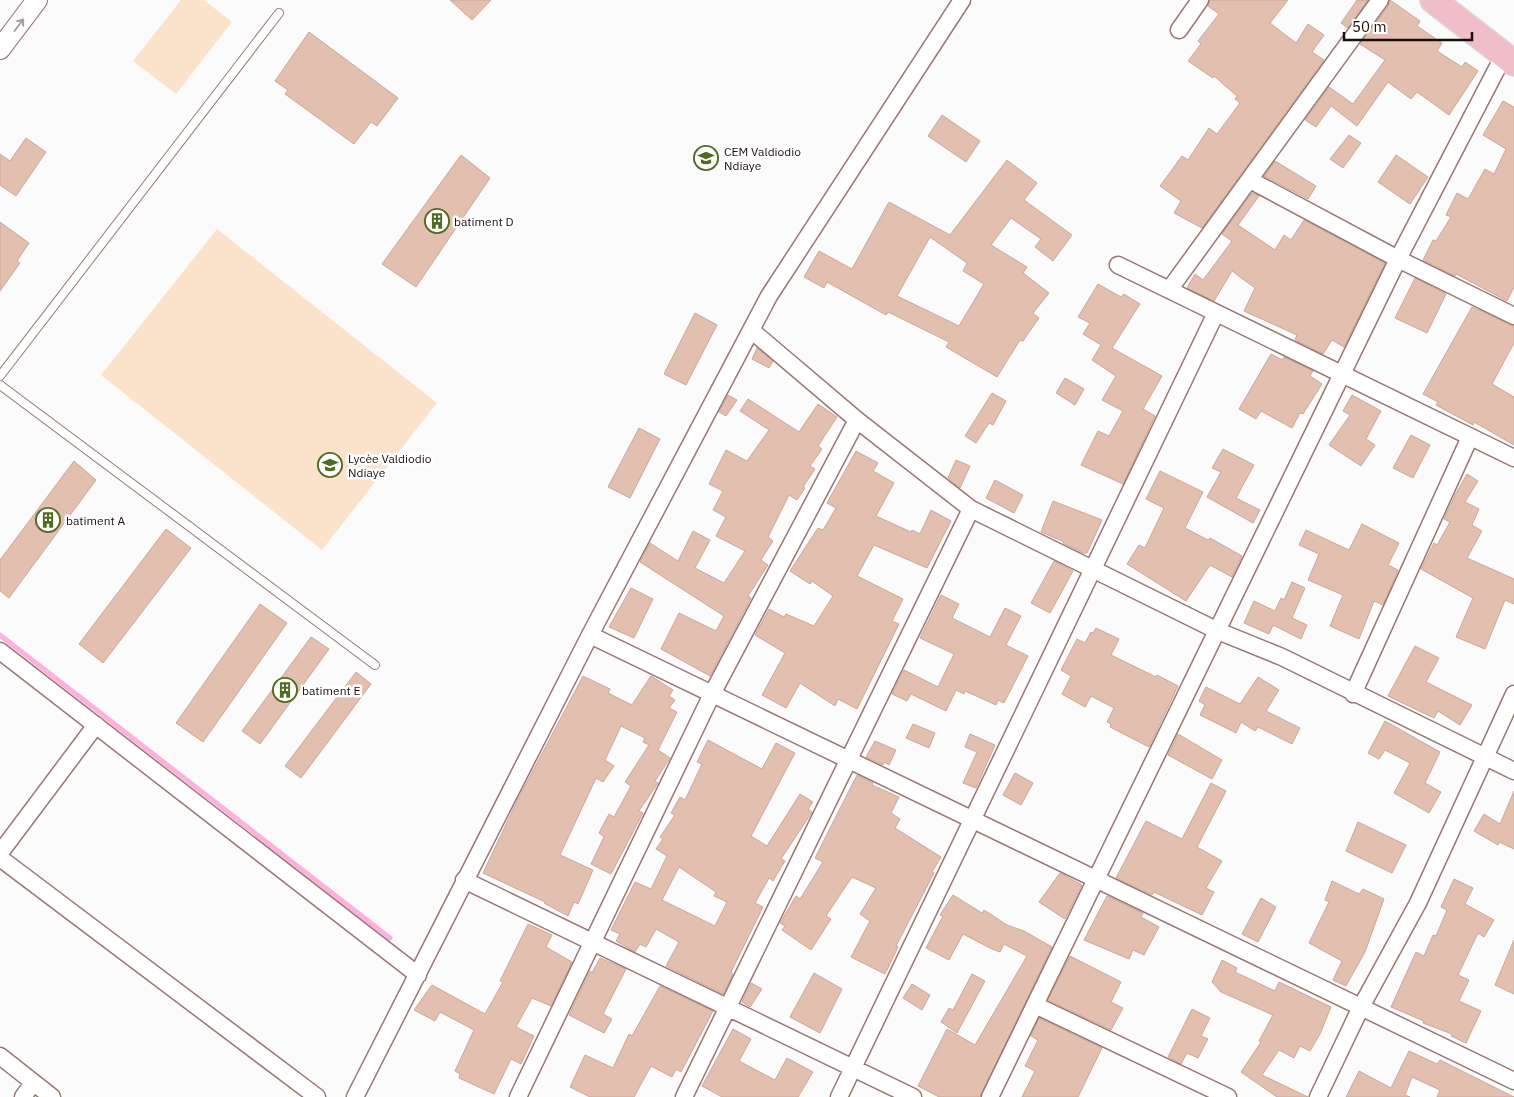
<svg xmlns="http://www.w3.org/2000/svg" width="1514" height="1097" viewBox="0 0 1514 1097" font-family="'IBM Plex Sans',sans-serif">
<style>
.green{fill:#fbe3cb}
.lines{fill:none;stroke-linecap:round;stroke-linejoin:round}
.stream{stroke:#ffb0dc;stroke-width:5}
.building{fill:#e3bfaf;stroke:#cba898;fill-rule:evenodd}
.service-casing{stroke:#9b7672;stroke-width:10}
.minor-casing{stroke:#9b7672;stroke-width:19}
.tertiary-casing{stroke:#9b7672;stroke-width:22}
.primary-casing{stroke:#dbd8d8;stroke-width:28}
.service{stroke:#fff;stroke-width:8}
.minor{stroke:#fff;stroke-width:16}
.tertiary{stroke:#fff;stroke-width:20}
.primary{stroke:#efbec8;stroke-width:25}
.oneway{stroke:#a49f9e}
.labels{text-anchor:middle;dominant-baseline:central;stroke-width:5;stroke-linejoin:round;paint-order:stroke}
.poi-label{font-size:12px;fill:#1c0e0d;stroke:#fff;text-anchor:start}
</style>
<rect width="100%" height="100%" fill="#fbfbfb"/>
<path class="green" d="M181,0H204L232,22L176,94L133,61Z
M217,229L437,403L322,550L101,375Z"/>
<g class="lines">
<path class="stream" d="M0,635L390,938"/>
</g>
<path class="building" d="M450,0H491L472,20Z
M1210,0H1288L1270,23L1296,43L1308,24L1324,35L1312,52L1324,60L1202,228L1174,213L1181,201L1160,186L1182,156L1188,160L1209,128L1217,134L1240,103L1235,99L1237,96L1214,76L1213,78L1188,61L1201,44L1198,41L1219,14L1208,6Z
M1357,0H1368L1348,28L1341,23Z
M1390,0L1420,21L1417,26L1442,43L1437,51L1462,67L1465,62L1478,71L1449,115L1417,92L1411,99L1388,82L1357,126L1331,106L1316,127L1305,120L1329,87L1353,104L1385,60L1360,44L1388,6Z
M309,32L398,98L377,126L371,122L354,144L285,94L288,90L275,81Z
M1503,101L1514,107V287L1507,301L1456,274L1455,276L1423,260L1433,240L1436,241L1451,217L1446,215L1457,193L1468,199L1485,169L1494,174L1506,149L1483,135Z
M942,115L980,141L966,162L928,136Z
M1349,135L1361,143L1343,168L1330,159Z
M26,138L46,152L16,196L0,185V154L10,161Z
M461,155L490,178L416,287L382,264Z
M1396,155L1428,177L1410,204L1378,182Z
M1007,160L1037,183L1024,200L1072,235L1053,261L1035,247L1041,239L1011,218L991,245L1027,267L1023,273L1049,293L1033,313L1039,318L1023,341L1020,340L997,377L946,347L949,342L888,312L886,315L827,282L824,288L804,277L819,251L852,269L889,202L950,235ZM930,237L967,263L963,271L984,284L959,326L897,296Z
M1275,161L1316,186L1308,199L1264,176Z
M1252,193L1259,196L1238,225L1275,250L1284,235L1291,240L1304,220L1385,263L1344,347L1332,340L1323,354L1295,340L1297,335L1244,311L1255,288L1232,271L1214,301L1187,288L1195,274L1203,280L1232,241L1222,234Z
M0,222L29,243L17,261L20,263L0,291Z
M1415,278L1446,294L1427,333L1395,318Z
M1098,284L1121,297L1124,294L1140,304L1112,348L1162,376L1143,409L1155,416L1123,484L1081,465L1098,431L1109,436L1123,411L1102,400L1116,376L1092,360L1101,345L1083,334L1090,323L1078,317Z
M1472,307L1514,326V343L1492,384L1514,397V445L1474,422L1473,425L1436,405L1438,402L1423,394Z
M695,313L717,325L686,385L664,374Z
M757,348L773,361L769,368L752,359Z
M1271,354L1282,360L1284,357L1313,371L1310,376L1322,384L1303,414L1300,413L1292,428L1261,411L1256,419L1239,409Z
M1065,378L1084,389L1075,405L1056,393Z
M992,393L1006,401L993,425L989,423L976,443L965,436Z
M728,395L737,400L726,416L719,412Z
M1352,395L1381,411L1366,439L1375,445L1361,466L1329,445L1350,415L1343,411Z
M748,399L799,432L818,404L837,417L818,446L822,449L810,466L815,469L803,487L805,488L797,500L789,495L768,537L773,541L761,560L768,565L748,596L751,598L710,676L661,649L679,613L716,631L724,616L640,562L650,543L678,561L693,531L710,540L695,568L724,583L745,551L716,536L726,517L713,510L723,491L709,484L726,450L747,461L769,430L740,411Z
M639,428L660,439L630,498L608,487Z
M1411,435L1430,445L1413,478L1393,468Z
M1223,449L1254,465L1236,498L1260,510L1253,523L1207,497L1221,472L1212,468Z
M856,451L878,463L873,471L894,483L876,516L911,532L912,530L920,534L931,510L951,521L927,568L874,545L857,576L903,599L892,621L899,624L857,709L838,699L835,706L800,683L786,708L762,695L785,653L755,635L769,609L784,617L786,614L814,626L833,596L812,581L810,584L790,571L818,528L823,530L836,508L827,503Z
M956,460L970,466L960,488L948,478Z
M74,461L96,480L9,598L0,591V560Z
M1160,471L1203,492L1185,528L1208,540L1210,538L1242,556L1232,577L1210,565L1186,601L1127,564L1139,545L1145,548L1164,508L1146,499Z
M1467,474L1478,481L1465,502L1479,509L1472,525L1482,531L1467,558L1514,579V604L1505,600L1485,649L1456,637L1473,598L1421,569L1434,543L1437,545L1450,522L1444,519L1456,493Z
M995,480L1023,495L1014,513L986,498Z
M1053,501L1102,520L1087,553H1083L1063,543L1064,542L1041,532Z
M1362,524L1399,543L1388,565L1398,570L1383,605L1374,601L1359,639L1330,626L1343,595L1308,580L1319,554L1299,545L1306,530L1349,550Z
M166,529L191,548L103,663L79,644Z
M1054,561L1073,571L1050,613L1031,603Z
M1292,582L1305,588L1292,618L1307,625L1301,639L1273,625L1269,634L1244,623L1254,601L1275,611L1281,598L1284,600Z
M631,588L653,599L634,638L609,627Z
M941,595L959,604L952,618L990,637L1005,608L1021,616L1006,645L1028,656L1004,703L998,700L996,705L965,691L964,694L956,690L946,711L911,694L907,701L892,694L904,670L938,687L954,654L920,638Z
M260,604L287,623L203,742L176,723Z
M1096,628L1119,639L1111,655L1156,677L1157,675L1178,686L1149,747L1110,727L1111,724L1107,722L1114,708L1091,696L1085,707L1062,694L1071,676L1061,670L1077,639L1085,643L1091,632L1093,633Z
M311,637L329,649L260,744L242,731Z
M1415,646L1439,658L1426,682L1472,705L1460,725L1438,711L1434,718L1388,696Z
M356,672L371,684L301,778L285,766Z
M583,676L610,689L608,693L632,705L651,676L673,690L669,696L675,700L669,708L677,712L658,750L670,758L655,781L658,783L639,811L643,813L611,874L591,864L604,837L599,833L609,814L614,817L631,786L625,782L649,745L643,742L645,738L621,726L605,760L614,766L603,782L596,778L560,855L593,870L578,904L574,902L568,916L544,903L545,902L483,873L518,799Z
M1258,677L1279,690L1266,711L1300,728L1292,744L1258,727L1255,731L1241,722L1236,733L1200,715L1205,705L1199,701L1206,687L1240,704Z
M1385,721L1440,752L1425,783L1441,792L1429,813L1394,793L1410,763L1385,750L1379,759L1368,753Z
M913,724L935,733L929,748L906,738Z
M970,734L995,745L976,788L963,783L977,752L965,747Z
M1178,734L1222,760L1212,779L1168,755Z
M708,740L762,769L776,743L795,753L751,836L767,846L800,794L813,802L808,809L812,812L810,815L781,859L785,861L773,881L769,878L755,903L763,907L731,972L733,974L723,994L666,966L679,942L656,929L646,947L640,944L635,952L616,941L620,934L611,930L635,882L651,889L667,856L656,849L663,839L660,837L675,815L671,813L680,797L685,800L702,764L697,762ZM679,867L716,892L714,896L727,902L715,926L662,900Z
M875,741L896,750L889,765L884,762L883,765L866,757Z
M1015,773L1033,783L1021,805L1003,795Z
M857,775L873,783L872,785L899,797L891,813L900,819L895,828L941,857L932,872L934,873L896,946L898,947L885,974L851,957L870,921L860,914L876,888L852,877L826,916L831,919L811,950L782,930L785,926L780,923L796,896L800,899L823,862L815,858Z
M1211,783L1226,791L1197,847L1222,861L1206,888L1214,892L1202,915L1154,892L1152,895L1116,878L1146,821L1182,839Z
M1514,791V849L1499,842L1498,845L1474,831L1484,814L1500,824Z
M1358,822L1406,845L1392,873L1346,851Z
M1060,873L1082,885L1065,919L1039,902Z
M1454,879L1473,888L1465,904L1494,920L1484,937L1478,933L1458,975L1469,980L1459,1001L1481,1011L1466,1043L1451,1036L1452,1034L1423,1023L1424,1021L1391,1007L1416,952L1424,956L1433,935L1436,936L1447,910L1441,907Z
M1332,881L1359,894L1363,889L1384,899L1365,952L1346,986L1333,980L1342,961L1309,943L1329,902L1325,900Z
M953,895L982,913L984,910L1007,925L1024,931L1052,947L980,1097H939L918,1086L947,1029L975,1045L1027,956L1004,944L1000,952L992,949L963,934L949,960L926,948L943,916L940,915Z
M1107,896L1143,913L1141,917L1159,927L1144,955L1133,950L1129,959L1084,940Z
M1261,898L1276,907L1258,942L1242,934Z
M528,924L552,935L546,947L572,962L551,1006L532,998L516,1027L534,1036L521,1064L511,1059L494,1094L459,1078L460,1074L455,1071L474,1030L440,1012L435,1021L414,1010L432,985L485,1014L503,982L500,981Z
M1514,940V994L1495,985Z
M1070,956L1121,982L1111,1002L1123,1008L1111,1030L1048,1000Z
M600,958L626,969L603,1014L612,1019L604,1033L569,1015L590,971L592,973Z
M1222,960L1237,968L1235,972L1275,991L1279,982L1331,1007L1320,1034L1310,1051L1300,1046L1294,1058L1279,1050L1262,1075L1308,1097H1277L1241,1072L1261,1042L1259,1041L1273,1015L1221,992L1212,982Z
M814,973L842,989L820,1033L790,1017Z
M972,974L985,981L957,1033L941,1022L949,1008L953,1010Z
M751,983L762,989L750,1007L742,1002Z
M912,984L930,995L922,1010L903,998Z
M660,986L713,1011L681,1072L676,1069L672,1077L651,1066L634,1097H590L570,1087L585,1055L613,1068L629,1034L632,1036Z
M1192,1009L1210,1018L1201,1036L1208,1039L1198,1058L1187,1053L1181,1064L1168,1057Z
M1039,1018L1102,1048L1078,1097H1022L1035,1071L1025,1066L1038,1040L1031,1036Z
M733,1029L751,1039L739,1061L775,1080L787,1058L813,1072L798,1097H722L702,1086Z
M1409,1051L1437,1064L1440,1060L1514,1097H1437L1440,1090L1412,1077L1405,1095L1410,1097H1346L1359,1071L1391,1088Z"/>
<g class="lines">
<defs>
<path id="service" d="M0,376L279,13
M0,385L375,665"/>
<path id="minor" d="M1179,30L1200,0
M1250,180L1398,259L1514,316
M1118,265L1514,458
M1169,290L1380,0
M751,330L857,420L971,509L1218,631L1282,657L1514,771
M590,635L1514,1081
M0,651L418,975
M1353,694L1470,437
M0,853L96,725
M0,858L317,1097
M464,880L913,1097
M1035,1005L1228,1097
M0,1056L52,1097
M23,1097L33,1083
M355,1097L590,635L769,296L962,0
M518,1097L712,694L857,420
M684,1097L971,509
M839,1097L1216,313
M990,1097L1398,259L1504,55
M1318,1097L1361,1007L1418,903L1514,694"/>
<path id="tertiary" d="M0,49L37,0"/>
<path id="primary" d="M1433,0L1514,63"/>
</defs>
<use href="#service" class="service-casing"/>
<use href="#minor" class="minor-casing"/>
<use href="#tertiary" class="tertiary-casing"/>
<use href="#primary" class="primary-casing"/>
<use href="#service" class="service"/>
<use href="#minor" class="minor"/>
<use href="#tertiary" class="tertiary"/>
<use href="#primary" class="primary"/>
</g>
<defs><path id="oneway-shaft" d="M-6 0H5M1.5-3L5.5 0L1.5 3" fill="none" stroke-width="1.6" stroke-linecap="round" stroke-linejoin="round" transform="scale(1.25)"/></defs>
<use class="oneway" href="#oneway-shaft" transform="translate(19 25) rotate(-53)"/>
<defs>
<symbol id="school-ring" viewBox="-11 -11 22 22"><circle r="9.5" fill="#fff" stroke="#506c1f" stroke-width="1.5"/><path d="M0-5L7-2L0 1L-7-2ZM-4 1L0 2.5L4 1V4Q0 6-4 4Z" fill="#506c1f"/></symbol>
<symbol id="building-ring" viewBox="-11 -11 22 22"><circle r="9.5" fill="#fff" stroke="#506c1f" stroke-width="1.5"/><path d="M-4-6H4V6H1V3H-1V6H-4ZM-2.5-4.3h1.7v1.8h-1.7ZM.8-4.3h1.7v1.8H.8ZM-2.5-1h1.7V.8h-1.7ZM.8-1h1.7V.8H.8Z" fill="#506c1f"/></symbol>
</defs>
<g fill-rule="evenodd">
<use href="#school-ring" x="692" y="144" width="28" height="28"/>
<use href="#building-ring" x="423" y="207" width="28" height="28"/>
<use href="#school-ring" x="316" y="451" width="28" height="28"/>
<use href="#building-ring" x="34" y="506" width="28" height="28"/>
<use href="#building-ring" x="271" y="676" width="28" height="28"/>
</g>
<g class="labels">
<g class="poi-label">
<text x="724" y="151">CEM Valdiodio<tspan x="724" dy="14">Ndiaye</tspan></text>
<text x="454" y="221">batiment D</text>
<text x="348" y="458">Lycèe Valdiodio<tspan x="348" dy="14">Ndiaye</tspan></text>
<text x="66" y="520">batiment A</text>
<text x="302" y="690">batiment E</text>
</g>
</g>
<path d="M1344 32v8h128v-8" fill="none" stroke="#1c0e0d" stroke-width="2.5"/>
<text x="1352" y="32" font-size="15" fill="#1c0e0d" stroke="#ffffff" stroke-width="4" paint-order="stroke">50 m</text>
</svg>
